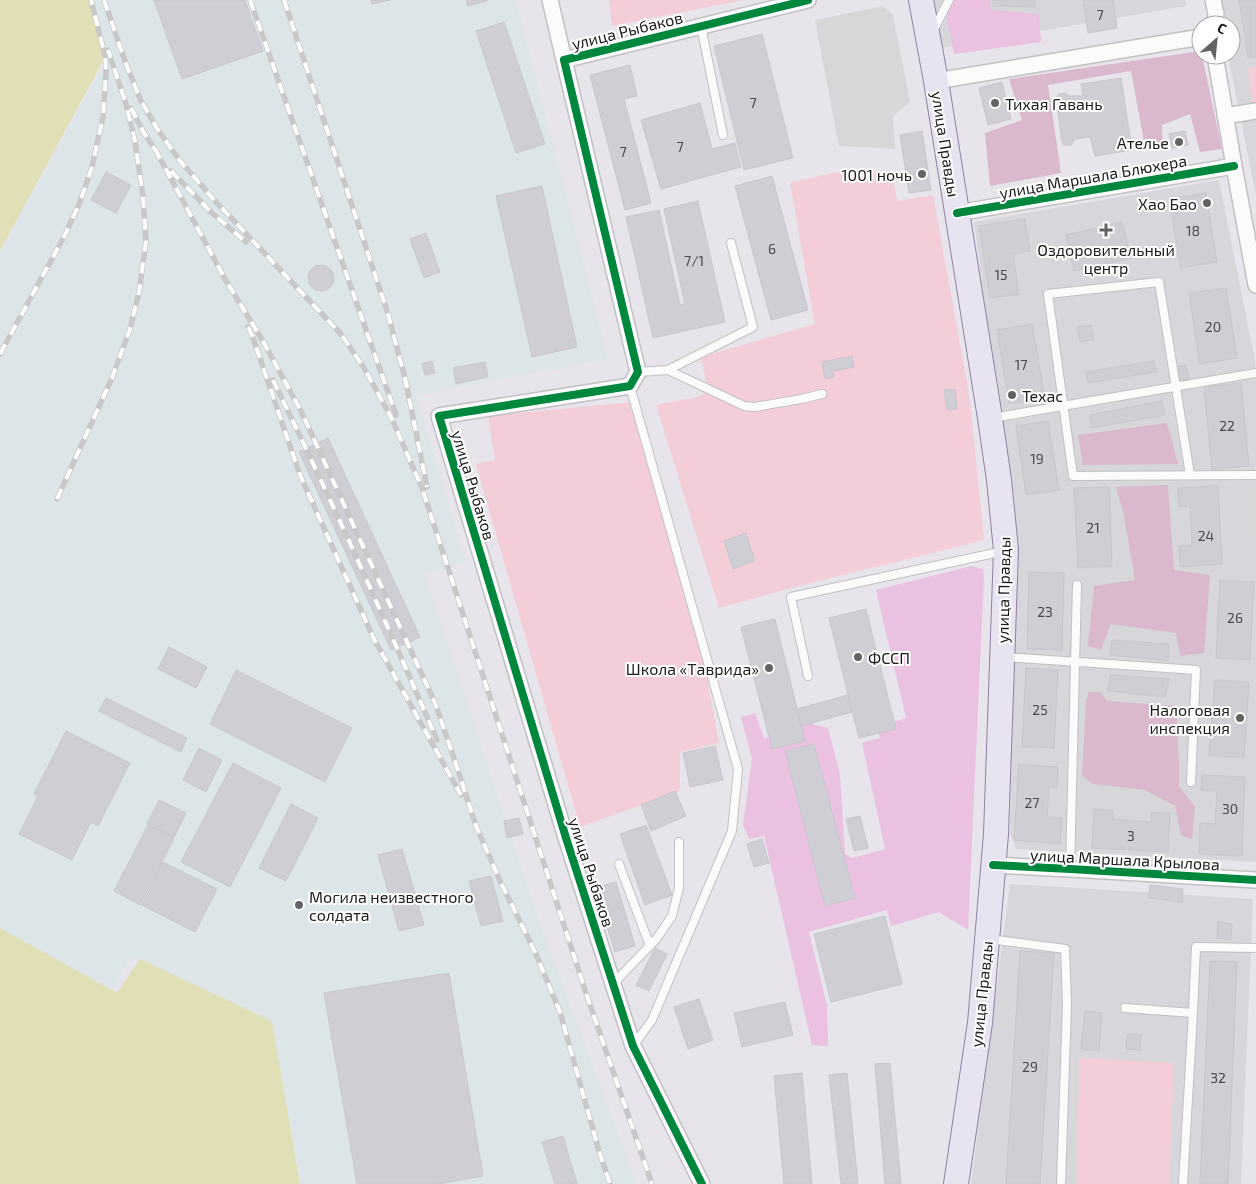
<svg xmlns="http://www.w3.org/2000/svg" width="1256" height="1184" viewBox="0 0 1256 1184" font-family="'Exo 2',sans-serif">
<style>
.residential{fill:#d7d6da}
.industrial{fill:#dce6e9}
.grass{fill:#eac1e1}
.forest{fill:#dab8cd}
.park{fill:#f3cdd7}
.parking{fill:#d8d6d9}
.water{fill:#e1dfb6}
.building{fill:#cfced4;stroke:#c8c6ce}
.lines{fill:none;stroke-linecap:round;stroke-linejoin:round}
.lane-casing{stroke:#c2c0c3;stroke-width:10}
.street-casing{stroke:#c2c0c3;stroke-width:18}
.primary-casing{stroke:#8e81a1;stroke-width:26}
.lane{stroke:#fbfbfc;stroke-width:8}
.street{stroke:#fbfbfc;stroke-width:15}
.primary{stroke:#e8e3f0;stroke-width:24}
.rail-casing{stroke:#c8c8c9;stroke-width:5.5}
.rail{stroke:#fff;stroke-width:4;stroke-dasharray:11;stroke-linecap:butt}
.cycleway-casing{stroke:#fff;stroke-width:11}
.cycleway{stroke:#00873e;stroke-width:8}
.poi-dot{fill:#636264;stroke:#fff;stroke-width:2}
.labels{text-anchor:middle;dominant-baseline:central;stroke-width:4;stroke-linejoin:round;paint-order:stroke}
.number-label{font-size:14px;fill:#4a4a4c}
.street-label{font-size:16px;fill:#1c1c1c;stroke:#fff}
.poi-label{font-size:16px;fill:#1c1c1c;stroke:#fff;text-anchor:end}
</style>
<rect width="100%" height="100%" fill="#e7e4eb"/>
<path class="residential" d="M933,0H1185L1186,6L942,48Z
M1218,0H1256V196L1228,55H1231V25H1223Z
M1219,180L1256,366V862L1016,849L1010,834L1016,545L974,222Z
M1010,884L1253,899L1241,1184H971Z"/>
<path class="industrial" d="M87,0H516L608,359L416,395L466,562L425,575L538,918L637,1184H287L266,1023L130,957L111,992L0,931V252L106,60Z"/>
<path class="grass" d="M943,0H990L991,10L1039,14L1041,42L954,54Z
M972,566L983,569L984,577L968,930L939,912L891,926L887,910L809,932L827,1006L828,1046L812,1045L764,836L749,839L743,825L752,759L741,717L755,713L764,738L776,737L799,729L804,722L828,728L840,774L845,854L852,858L885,849L862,743L880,738L877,727L906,718L876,590Z"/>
<path class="forest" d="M1201,51L1222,149L1200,152L1190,114L1162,125L1163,150L1145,147L1131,71L1048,85L1061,173L990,186L985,133L1022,120L1009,79Z
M1167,423L1178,464L1083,465L1078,435Z
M1168,485L1174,570L1210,575L1204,653L1180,656L1176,633L1111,624L1101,650L1088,646L1094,586L1135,580L1124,515L1116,487Z
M1089,692H1100L1107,701L1176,706L1179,762V786L1195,807L1192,839L1181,835L1175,806L1145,790L1093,784L1082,776L1086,701Z"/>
<path class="park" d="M609,0H744L612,26Z
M1256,66V106L1252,107L1248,69Z
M845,170L892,172L897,201L933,195L967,382L971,411L984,540L791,588L719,608L656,405L697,397L708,392L701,357L815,324L790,183Z
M633,402L697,626L719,743L680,752V791L580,827L476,464L495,460L488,416Z
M1079,1058L1174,1063L1169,1184H1077Z"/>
<path class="parking" d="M883,6L893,15L910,102L893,116L895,149L839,146L815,20Z
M1251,487H1256V541H1254Z"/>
<path class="water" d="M0,0H91L108,52L0,251Z
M0,928L117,993L140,959L272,1021L300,1184H0Z"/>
<path class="building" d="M154,0H245L263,51L182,79Z
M371,0H390L372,4Z
M466,0H487V1L468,6Z
M993,0H1035V7L993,6Z
M1083,0H1113L1117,28L1088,33Z
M1239,0H1256V57L1248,58Z
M504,22L545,144L516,153L476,31Z
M762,34L793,158L744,170L714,46Z
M630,65L637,96L624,99L651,203L625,210L590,75Z
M1121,78L1132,150L1095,156L1090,137L1075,139L1071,145H1064L1062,142L1056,97L1059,94L1066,93L1069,96H1083L1081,84Z
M1002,82L1011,119L988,125L979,88Z
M700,103L712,149L735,143L741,167L661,189L641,120Z
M922,131L931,190L909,193L900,135Z
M1185,131L1188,145L1172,148L1169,134Z
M106,172L131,185L116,213L91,200Z
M772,176L808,310L771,320L735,186Z
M542,186L577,347L532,357L496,196Z
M1206,193L1217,262L1181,268L1169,199Z
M698,201L725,322L653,338L626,217L659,210L680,305L685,304L664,209Z
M1025,219L1030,251L1013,254L1019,294L990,298L979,226Z
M1122,222L1131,258L1074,271L1066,235Z
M426,233L440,272L424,278L410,239Z
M308 278a13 13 0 1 1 26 0a13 13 0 1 1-26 0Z
M1226,288L1237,358L1200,364L1189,293Z
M1032,324L1045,399L1009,404L997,330Z
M1091,325L1094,339L1080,342L1077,327Z
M852,356L854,367L833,371L834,377L825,379L822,362Z
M432,361L435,373L425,375L422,364Z
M1154,361L1156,372L1088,383L1086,372Z
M485,362L488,377L456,384L453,368Z
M1186,365L1189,379L1180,380L1177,367Z
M1241,383L1249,466L1212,469L1204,387Z
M955,389L957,409L947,410L944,390Z
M1162,401L1165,415L1092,428L1090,415Z
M1048,421L1059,490L1026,495L1016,426Z
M328,438L420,637L391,650L299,452Z
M1218,486L1222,564L1180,567L1179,546L1192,545L1190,506L1179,507L1178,488Z
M1109,487L1112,566L1078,568L1074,488Z
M746,533L755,561L733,569L724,541Z
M1029,572L1064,573L1062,650L1027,649Z
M1220,580L1254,582L1250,660L1216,658Z
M866,609L896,729L859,738L829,618Z
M775,619L805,741L772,749L741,627Z
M1112,640L1169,644L1168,661L1110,655Z
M169,647L207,667L196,688L158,669Z
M1026,668L1058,670L1054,748L1022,747Z
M236,670L352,728L325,782L210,724Z
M1110,675L1169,679L1165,697L1108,691Z
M1215,680L1249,682L1244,758L1209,755Z
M848,695L852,712L801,726L797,709Z
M106,698L187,738L181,752L99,711Z
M66,731L130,763L98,826L91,822L72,860L19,834L38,796L34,794Z
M814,744L855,898L825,906L785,751Z
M715,746L723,780L690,787L683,753Z
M199,748L222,760L206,792L183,780Z
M233,763L281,788L230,887L181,862Z
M1019,764L1058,767L1057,788L1049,787L1047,817L1062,818L1060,844L1014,840Z
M1202,775L1245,777L1242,856L1199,854L1200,823L1215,824L1217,791L1201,790Z
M675,791L686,816L651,831L641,805Z
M159,800L186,813L174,837L147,824Z
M291,804L318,818L286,881L259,868Z
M1094,809L1113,811V819L1151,822V812L1170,813L1168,852L1092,848Z
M860,816L868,848L854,851L846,819Z
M519,818L523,834L507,838L504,821Z
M148,825L174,838L140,905L114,891Z
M646,825L672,895L645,905L620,834Z
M762,839L769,863L754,867L747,844Z
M402,849L424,925L399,931L378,855Z
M163,862L217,889L195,932L142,905Z
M491,876L503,921L481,926L469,881Z
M616,882L635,946L615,952L595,888Z
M1150,885L1183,889L1182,902L1149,898Z
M885,916L902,984L831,1002L814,934Z
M1218,922L1232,924L1231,940L1217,938Z
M655,948L667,954L649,991L636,985Z
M1020,951L1054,953L1040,1184H1006Z
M1210,961L1237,962L1228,1184H1200Z
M449,973L483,1176L438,1184H357L324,993Z
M699,999L713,1040L688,1049L674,1007Z
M785,1002L793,1035L742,1047L734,1013Z
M1085,1011L1102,1013L1099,1051L1081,1049Z
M1127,1034L1141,1035L1140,1050L1126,1049Z
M890,1063L901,1184H885L875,1064Z
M802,1073L812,1184H784L774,1076Z
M847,1073L858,1184H841L829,1075Z
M563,1136L577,1184H555L542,1142Z"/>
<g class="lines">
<defs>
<path id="lane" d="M701,26L723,135
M933,31L949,0
M668,370L753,327L731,243
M638,372L668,370L744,406L755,407L801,399L822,394
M630,386L738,769L732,831L652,1020L633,1046
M992,418L1256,373
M1190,475L1159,282L1048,294L1073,476L1256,475
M1005,657L1196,670L1191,782
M808,676L791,597L1004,551
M619,864L650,946
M1070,869L1077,585
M989,939L1065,949L1067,1004L1061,1184
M613,984L657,938L672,916L679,888V842
M1125,1008L1193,1013L1196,947L1256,948
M1183,1184L1193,1013"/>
<path id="street" d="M550,0L564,60
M1213,0L1216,14L1214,25
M1215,55L1234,166L1256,285
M936,81L1201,37
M1225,116L1256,111
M957,213L1234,166
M993,865L1070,869L1256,880
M702,1184L633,1046L566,838L439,416L630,386L638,372L564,60L808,0"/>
<path id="primary" d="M921,0L936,81L990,418L999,480L1006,550L996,834L980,1023L956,1184"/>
</defs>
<use href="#lane" class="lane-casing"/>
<use href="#street" class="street-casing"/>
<use href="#primary" class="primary-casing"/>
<use href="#lane" class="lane"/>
<use href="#street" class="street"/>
<use href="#primary" class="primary"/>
<defs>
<path id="rail" d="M104,0L126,64L141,101L158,130L180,161L217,203L341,334L364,368L391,417L422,488L588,999L652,1184
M250,0L396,415
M284,0L388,314L405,378L427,487
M131,108L144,133L158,154
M155,149L225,279L264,343L301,411L435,703L454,758L476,826L501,883L536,954L560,1012L599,1151L610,1184
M171,171L211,212L246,242
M248,327L252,335L300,475L374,639L461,795
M0,354L65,235L80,202L92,167L103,117L106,73L105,55L91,0
M273,380C331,499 385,619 437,740
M57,499L112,378L130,329L139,292L146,241L143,196L135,141L126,104L108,50"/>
</defs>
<use href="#rail" class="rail-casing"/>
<use href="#rail" class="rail"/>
<defs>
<path id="cycleway" d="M957,213L1234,166
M993,865L1070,869L1256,880
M702,1184L633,1046L566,838L439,416L630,386L638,372L564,60L808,0"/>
</defs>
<use href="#cycleway" class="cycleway-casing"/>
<use href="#cycleway" class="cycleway"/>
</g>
<g class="poi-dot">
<circle cx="995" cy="103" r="5"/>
<circle cx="1179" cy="142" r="5"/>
<circle cx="922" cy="174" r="5"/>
<circle cx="1207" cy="203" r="5"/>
<path d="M1103.5 222.5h5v5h5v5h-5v5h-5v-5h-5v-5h5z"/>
<circle cx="1012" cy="395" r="5"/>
<circle cx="858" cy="657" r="5"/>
<circle cx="769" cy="668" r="5"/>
<circle cx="1240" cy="718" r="5"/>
<circle cx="299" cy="905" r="5"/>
</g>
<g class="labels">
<g class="number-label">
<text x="1100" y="14">7</text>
<text x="753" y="102">7</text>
<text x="680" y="146">7</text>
<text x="623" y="151">7</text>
<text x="1193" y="230">18</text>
<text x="772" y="248">6</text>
<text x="694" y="260">7/1</text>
<text x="1001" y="274">15</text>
<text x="1213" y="326">20</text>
<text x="1021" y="364">17</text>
<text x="1227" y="425">22</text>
<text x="1037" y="458">19</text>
<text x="1093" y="527">21</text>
<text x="1206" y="535">24</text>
<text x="1045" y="611">23</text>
<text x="1235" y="617">26</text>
<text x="1040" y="709">25</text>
<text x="1032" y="802">27</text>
<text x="1230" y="808">30</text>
<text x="1131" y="835">3</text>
<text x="1030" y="1066">29</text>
<text x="1218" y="1077">32</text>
</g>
<g class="street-label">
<text transform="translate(627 30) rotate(-14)">улица Рыбаков</text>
<text transform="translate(946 144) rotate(81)">улица Правды</text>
<text transform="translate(1093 176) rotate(-10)">улица Маршала Блюхера</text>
<text transform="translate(474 485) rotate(73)">улица Рыбаков</text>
<text transform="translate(1003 590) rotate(-89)">улица Правды</text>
<text transform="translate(1125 859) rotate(3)">улица Маршала Крылова</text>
<text transform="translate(592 872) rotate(72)">улица Рыбаков</text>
<text transform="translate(981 994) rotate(-84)">улица Правды</text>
</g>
<g class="poi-label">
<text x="1005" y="103" text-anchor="start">Тихая Гавань</text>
<text x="1169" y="142">Ателье</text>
<text x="912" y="174">1001 ночь</text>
<text x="1197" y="203">Хао Бао</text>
<text x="1106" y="249" text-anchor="middle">Оздоровительный<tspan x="1106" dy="18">центр</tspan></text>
<text x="1022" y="395" text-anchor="start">Техас</text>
<text x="868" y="657" text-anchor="start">ФССП</text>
<text x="759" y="668">Школа «Таврида»</text>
<text x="1230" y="709">Налоговая<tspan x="1230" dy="18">инспекция</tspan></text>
<text x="309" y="896" text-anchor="start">Могила неизвестного<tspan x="309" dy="18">солдата</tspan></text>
</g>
</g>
<g transform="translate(1216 40) rotate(27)"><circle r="24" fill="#ffffff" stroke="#a4a4a4"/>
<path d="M0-4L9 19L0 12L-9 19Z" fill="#636264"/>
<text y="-8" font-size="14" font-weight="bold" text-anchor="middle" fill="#1c1c1c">С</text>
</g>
</svg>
